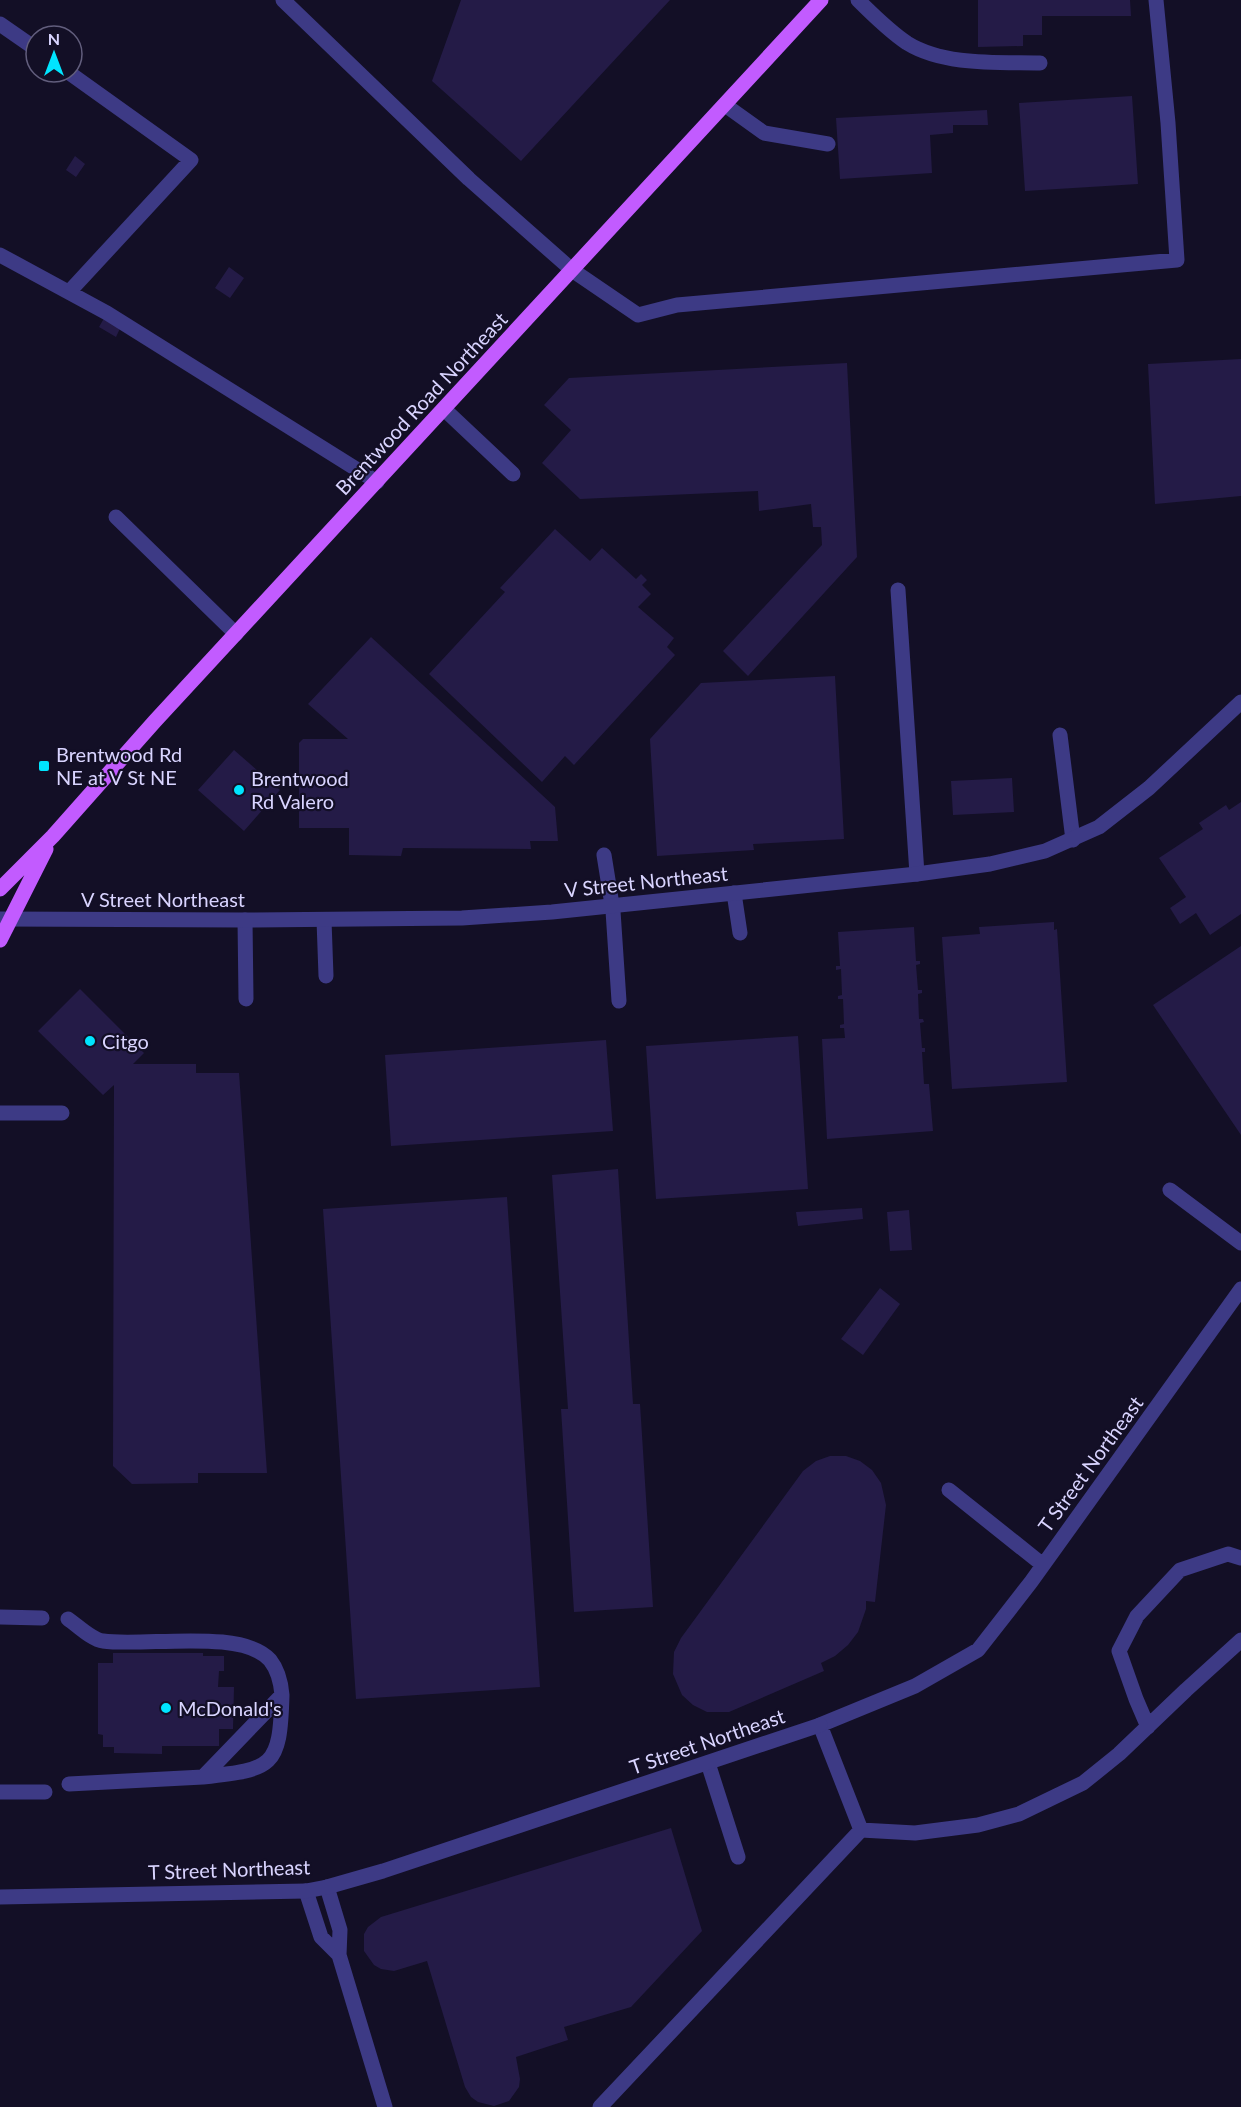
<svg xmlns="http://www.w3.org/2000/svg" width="1241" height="2107" viewBox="0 0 1241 2107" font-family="Lato,sans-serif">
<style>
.building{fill:#241b47}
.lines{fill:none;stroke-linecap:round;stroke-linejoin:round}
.service{stroke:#3d3a85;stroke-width:15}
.minor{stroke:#3d3a85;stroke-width:15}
.primary{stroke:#c25bff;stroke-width:15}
.poi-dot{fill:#00e5ff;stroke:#130f26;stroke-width:2}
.labels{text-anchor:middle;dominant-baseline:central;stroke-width:4.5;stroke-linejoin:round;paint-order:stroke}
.street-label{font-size:20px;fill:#d9d4ff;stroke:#130f26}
.poi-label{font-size:20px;fill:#d9d4ff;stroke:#130f26;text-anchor:start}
</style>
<rect width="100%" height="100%" fill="#130f26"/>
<path class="building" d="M461,0H670L521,161L432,81Z
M978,0H1130L1131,16H1042V35H1023V46L978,47Z
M1132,96L1138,184L1025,191L1019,103Z
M987,110L988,125H953V133L930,135L932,173L840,179L836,118Z
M75,156L85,164L76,177L66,170Z
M229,267L244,278L230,298L215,288Z
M107,313L123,322L116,337L99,327Z
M1241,359V496L1155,504L1148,364Z
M847,363L857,557L748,676L723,651L822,545L821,527H813L811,504L759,511L758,491L580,499L542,463L571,430L544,405L569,378Z
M555,529L590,561L602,548L636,579L641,574L647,580L642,585L651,594L638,607L674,638L667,647L675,655L574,765L565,756L542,782L429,674L505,592L500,588Z
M371,637L555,807L558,841H530L531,849L403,848L401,856L349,855V828H299V743L303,739H348L308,704Z
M835,676L844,839L753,844L754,850L657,856L650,739L701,683Z
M234,750L280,790L244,831L198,790Z
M1012,778L1014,812L953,815L951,781Z
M1241,802V914L1210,935L1196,913L1180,924L1170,908L1186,897L1159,858L1203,829L1199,823L1226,805L1229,810Z
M1054,922V930L1057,929L1067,1082L952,1089L942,937L980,934L979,927Z
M914,927L916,961H920V964L916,965L918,990H922V993L918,994L919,1019H923L924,1022L920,1023L922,1048H925V1052H922L924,1084H929L933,1131L827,1139L822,1039L845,1038L844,1028H840V1025L844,1024L843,999H838V996L842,995L841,969L836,970V966H840L838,932Z
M1241,946V1135L1153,1005Z
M80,989L144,1053L133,1064H196V1073H239L267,1473H198V1483L132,1484L113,1466L114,1085L103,1095L38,1031Z
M798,1036L808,1189L656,1199L646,1046Z
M606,1040L613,1131L391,1146L385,1055Z
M618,1169L633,1404H640L653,1607L574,1612L561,1409H568L552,1175Z
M507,1197L540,1687L356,1699L323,1209Z
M862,1208L863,1219L798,1226L796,1212Z
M909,1210L912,1250L890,1251L887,1212Z
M880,1288L900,1304L863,1355L841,1339Z
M830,1456H846L860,1461L872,1470L881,1483L886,1505L875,1602L866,1601V1609L858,1632L848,1645L835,1656L821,1663L824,1671L729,1712H707L693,1705L682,1695L673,1674L674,1652L681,1638L803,1471L816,1461Z
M113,1653H203V1656H224V1671H219L218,1687H234L233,1729H219V1746H162V1754L114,1753V1747H103V1735L98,1734V1663H113Z
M671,1828L702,1931L631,2007L564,2027L568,2040L516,2057L520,2079L519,2087L509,2101L494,2106L478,2102L471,2097L465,2087L427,1961L394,1971L381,1969L374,1965L364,1951V1934L368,1927L381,1917Z"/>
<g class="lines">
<path class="service" d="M283,0L469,179L572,270L638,315L677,305L1177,260L1168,123L1156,0
M858,0C873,15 889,31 907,43C944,66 998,62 1040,63
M0,24L36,49
M68,72L191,160L69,292
M725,105L764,133L828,144
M0,255L107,313L377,482
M444,409L513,474
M116,517L236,634
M898,590L917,874
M1060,735L1073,840
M604,855L613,911L619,1001
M734,893L740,933
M245,920L246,999
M324,920L326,976
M0,1113H62
M1170,1190L1241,1243
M949,1490L1043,1565
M0,1617L42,1618
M68,1619C77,1625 92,1640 103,1641C144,1647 242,1628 270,1660C278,1670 281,1683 282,1695L203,1777L69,1784
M1148,1727L1136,1699L1119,1651L1137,1616L1180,1570L1228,1554L1241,1558
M708,1763L738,1857
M203,1777C273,1769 280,1768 282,1695
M0,1792H45
M861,1830L915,1833L978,1825L1019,1814L1083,1783L1119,1754L1186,1690L1241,1640
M327,1887L340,1930L339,1955L385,2107
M306,1891L321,1937L339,1955
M600,2107L861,1830L820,1725L915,1686L978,1650L1031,1582L1241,1289"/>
<path class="minor" d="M0,919L245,920L462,918L552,912L917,874L990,864L1045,851L1099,827L1149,788L1241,702
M0,1897L306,1891L327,1887L383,1871L820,1725"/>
<path class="primary" d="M0,889L53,836L155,721L821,0
M0,940L46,849"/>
</g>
<g class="poi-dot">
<rect x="38" y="760" width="12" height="12" rx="3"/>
<circle cx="239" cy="790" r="6"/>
<circle cx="90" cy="1041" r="6"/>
<circle cx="166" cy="1708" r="6"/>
</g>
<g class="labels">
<g class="street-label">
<text transform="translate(421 403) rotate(-47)">Brentwood Road Northeast</text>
<text transform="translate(646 881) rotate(-6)">V Street Northeast</text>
<text x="163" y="899">V Street Northeast</text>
<text transform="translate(1090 1464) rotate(-54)">T Street Northeast</text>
<text transform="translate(707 1741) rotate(-19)">T Street Northeast</text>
<text transform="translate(229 1869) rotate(-2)">T Street Northeast</text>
</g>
<g class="poi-label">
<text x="56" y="754">Brentwood Rd<tspan x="56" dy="23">NE at V St NE</tspan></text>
<text x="251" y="778">Brentwood<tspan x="251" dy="23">Rd Valero</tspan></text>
<text x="102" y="1041">Citgo</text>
<text x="178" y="1708">McDonald's</text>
</g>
</g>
<g transform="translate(54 54)"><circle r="28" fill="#130f26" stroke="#625e7d" stroke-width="1.5"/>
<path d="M0-4.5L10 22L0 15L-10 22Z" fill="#00e5ff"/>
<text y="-9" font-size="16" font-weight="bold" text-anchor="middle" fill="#d9d4ff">N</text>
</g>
</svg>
